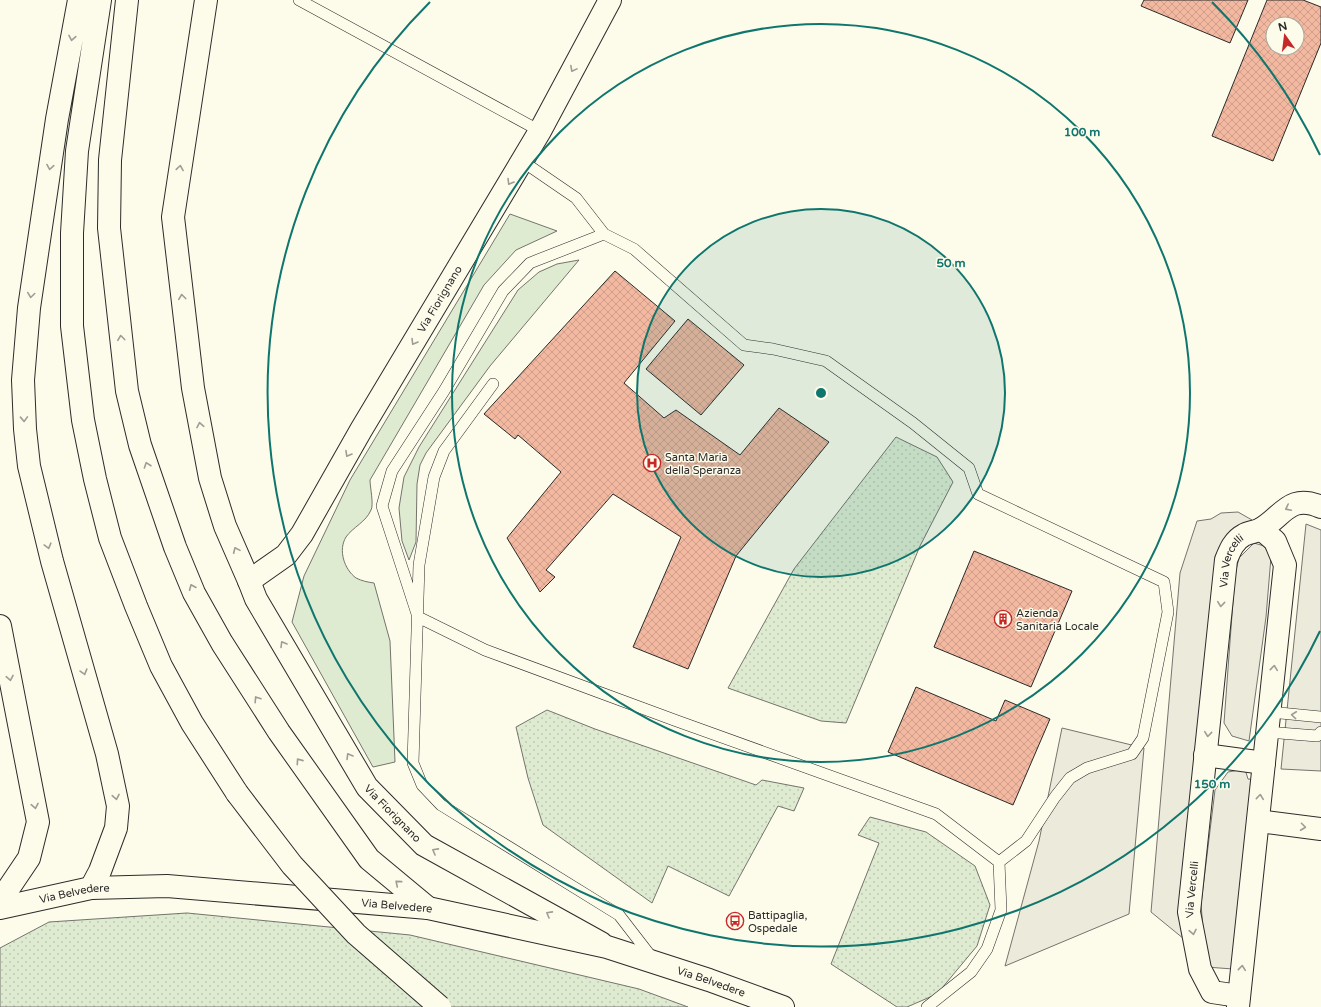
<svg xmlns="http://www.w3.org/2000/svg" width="1321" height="1007" viewBox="0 0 1321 1007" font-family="'Varela Round',sans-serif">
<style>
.green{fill:#deebd1;stroke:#74746e}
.park{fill:url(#park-dots);stroke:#74746e}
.parking{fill:#eceadb;stroke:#74746e}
.building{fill:url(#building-cross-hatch);stroke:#2b2b2b;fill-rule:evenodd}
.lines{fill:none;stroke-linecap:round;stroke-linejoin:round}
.lane-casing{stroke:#2b2b2b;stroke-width:12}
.street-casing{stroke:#2b2b2b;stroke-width:24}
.primary-casing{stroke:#2b2b2b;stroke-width:24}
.highway-casing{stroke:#2b2b2b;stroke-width:24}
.lane{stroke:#fdfbea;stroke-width:11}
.street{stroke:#fdfbea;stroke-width:22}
.primary{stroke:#fdfbea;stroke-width:22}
.highway{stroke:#fdfbea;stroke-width:22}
.highway-bridge-casing{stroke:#2b2b2b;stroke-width:24;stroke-linecap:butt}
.highway-bridge{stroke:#fdfbea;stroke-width:22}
.oneway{stroke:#9e9d94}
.ring{fill:none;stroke:#0f766e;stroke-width:2}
.labels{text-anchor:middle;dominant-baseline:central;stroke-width:3;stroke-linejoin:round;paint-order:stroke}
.street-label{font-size:11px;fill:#2b2b2b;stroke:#fdfbea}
.poi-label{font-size:11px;fill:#2b2b2b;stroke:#fdfbea;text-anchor:start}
.centre{fill:#0f766e;stroke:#fdfbea;stroke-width:2}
.ring-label{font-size:12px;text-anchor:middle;font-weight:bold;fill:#0f766e;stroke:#fdfbea;stroke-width:3;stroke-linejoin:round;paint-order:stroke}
</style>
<defs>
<pattern id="park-dots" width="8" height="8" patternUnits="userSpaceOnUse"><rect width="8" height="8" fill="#deebd1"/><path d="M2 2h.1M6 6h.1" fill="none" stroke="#bfcab4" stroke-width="1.8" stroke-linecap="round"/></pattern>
<pattern id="building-cross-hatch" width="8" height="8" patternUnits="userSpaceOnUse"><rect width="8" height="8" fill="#f2b8a0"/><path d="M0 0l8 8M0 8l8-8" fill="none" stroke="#d09e8a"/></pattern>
</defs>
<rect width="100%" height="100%" fill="#fdfbea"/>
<path class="green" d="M510,214L557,231L516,250L484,285L370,480C370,487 374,505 371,510C366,522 353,527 346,537C338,550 344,569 356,578C362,581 367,582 374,583L390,641L395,762L373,767L292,622L304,576L350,480Z
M579,260L490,366L426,453L420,465L417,484L416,542L409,560L402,541L399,508L404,477L419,447L518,290L539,272L557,264Z"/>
<path class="park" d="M896,437L937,457L953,482L920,546L846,723L821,721L728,688L794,569Z
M547,710L595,729L756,785L762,780L804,788L794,811L778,806L729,896L668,866L652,903L543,825L528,778L516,727Z
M870,817L926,832L975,866L990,905L977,946L937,994L907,1007H897L831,964L879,843L858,835Z
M187,913L410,935L639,989L688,1007H0V948L49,922Z"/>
<path class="parking" d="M1238,512L1252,520L1225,537L1218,556L1184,939L1151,912L1180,573L1197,521L1211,519L1221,513Z
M1306,524L1321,530V771L1281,769Z
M1254,543L1264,546L1271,557L1266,617L1249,741L1232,736L1224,723L1235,574L1239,558Z
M1062,728L1144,748L1129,914L1005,966L1039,841Z
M1245,769L1248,779L1259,780L1233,969L1206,967L1201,904L1215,790L1228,772Z"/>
<path class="building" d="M1144,0H1248L1230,43L1141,6Z
M1267,0H1303L1321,7V43L1273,161L1212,136ZM1273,24H1297V48H1273Z
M615,271L675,321L624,383L664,418L676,410L740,455L779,408L829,442L736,556L688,669L633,647L681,537L613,494L546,570L555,577L540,592L507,538L561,472L518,435L515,439L484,414Z
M688,319L744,365L701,415L646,369Z
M974,551L1072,591L1031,687L934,647Z
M916,687L996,721L1005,700L1050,719L1013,805L888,752Z"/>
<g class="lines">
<defs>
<path id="lane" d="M299,0L540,131
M522,161L576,198L604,234L530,263L503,291L444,391L392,471L382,506L418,617L485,650L677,721L936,814L999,862
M604,234L634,249L744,345L773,349L826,361L913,423L969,468L978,494L1164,582L1168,612L1143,738L1132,754L1087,768L1070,778L1055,797L1026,841L999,862L1001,910L987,949L971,972L927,1007
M493,384L444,451L434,477L419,565L413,763L422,785L441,805L619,915L653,959
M1269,712L1321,717
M1267,732L1317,736L1321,732"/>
<g id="street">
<path id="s1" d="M206,0L173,217L193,388L210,478L225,526L249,581L256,599L367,787L424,845L601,943"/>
<path id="s2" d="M249,581L286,555L302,534L361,430L540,131L610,0"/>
<path d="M0,626L38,822L29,858L0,901"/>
<path d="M1205,755L1264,763"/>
<path d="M1258,821L1321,829"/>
<path id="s3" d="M1239,996L1212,992L1200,969L1189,912L1226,560C1230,550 1234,540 1244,535C1249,532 1256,532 1261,529C1283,516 1290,493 1321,507"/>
<path d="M1238,1007L1285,565L1275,541L1261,529"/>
</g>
<g id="primary">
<path id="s4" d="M0,908L91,888L167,886L428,908L607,947L709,980L783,1007"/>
</g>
<path id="highway" d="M79,0L57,119L42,220L29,308L23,380L25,429L29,466L52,561L107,754L118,806L116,828L100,871L91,888
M100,0L77,151L72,233V326L83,420L95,479L110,538L136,606L161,666L192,723L237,793
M127,0L110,160L109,228L127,391L140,445L175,547L194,593L222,643L279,732L369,859L428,908"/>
</defs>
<use href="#lane" class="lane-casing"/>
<use href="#street" class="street-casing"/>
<use href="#primary" class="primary-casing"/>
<use href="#highway" class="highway-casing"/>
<use href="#lane" class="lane"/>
<use href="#street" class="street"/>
<use href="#primary" class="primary"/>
<use href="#highway" class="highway"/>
<defs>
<path id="highway-bridge" d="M237,793L292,865L356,934L440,1007"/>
</defs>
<use href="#highway-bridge" class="highway-bridge-casing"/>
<use href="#highway-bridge" class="highway-bridge"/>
</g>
<defs><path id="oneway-chevron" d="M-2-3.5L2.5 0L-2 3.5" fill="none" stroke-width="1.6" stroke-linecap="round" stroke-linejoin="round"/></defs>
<g class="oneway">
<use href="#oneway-chevron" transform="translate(72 38) rotate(100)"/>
<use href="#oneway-chevron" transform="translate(573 69) rotate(118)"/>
<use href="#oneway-chevron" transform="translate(50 167) rotate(99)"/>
<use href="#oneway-chevron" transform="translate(180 168) rotate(-81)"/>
<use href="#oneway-chevron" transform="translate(510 182) rotate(121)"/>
<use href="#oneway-chevron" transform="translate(31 295) rotate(98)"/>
<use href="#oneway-chevron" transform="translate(182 297) rotate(-97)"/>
<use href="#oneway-chevron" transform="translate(121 338) rotate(-97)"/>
<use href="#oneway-chevron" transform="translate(414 342) rotate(121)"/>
<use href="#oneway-chevron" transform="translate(24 419) rotate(88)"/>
<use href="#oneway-chevron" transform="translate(200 425) rotate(-101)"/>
<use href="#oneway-chevron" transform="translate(348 454) rotate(120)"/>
<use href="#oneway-chevron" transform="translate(147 465) rotate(-109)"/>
<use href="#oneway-chevron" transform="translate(1288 508) rotate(153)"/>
<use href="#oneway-chevron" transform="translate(48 546) rotate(75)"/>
<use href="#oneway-chevron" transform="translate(236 550) rotate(-114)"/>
<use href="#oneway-chevron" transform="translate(192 587) rotate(-113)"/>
<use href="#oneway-chevron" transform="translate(1221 604) rotate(96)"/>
<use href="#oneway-chevron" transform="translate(283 644) rotate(-121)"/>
<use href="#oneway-chevron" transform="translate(1274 668) rotate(-84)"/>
<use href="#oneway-chevron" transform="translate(84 672) rotate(74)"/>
<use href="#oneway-chevron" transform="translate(10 678) rotate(79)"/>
<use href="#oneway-chevron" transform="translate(257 699) rotate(-123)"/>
<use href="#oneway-chevron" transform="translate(1294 715) rotate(-174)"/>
<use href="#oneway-chevron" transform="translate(1208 734) rotate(96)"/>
<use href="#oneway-chevron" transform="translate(349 756) rotate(-121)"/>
<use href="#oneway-chevron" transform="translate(299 761) rotate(-125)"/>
<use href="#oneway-chevron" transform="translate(116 797) rotate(79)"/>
<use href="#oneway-chevron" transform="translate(1260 797) rotate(-84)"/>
<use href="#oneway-chevron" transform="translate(35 806) rotate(79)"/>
<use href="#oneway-chevron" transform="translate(1303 827) rotate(7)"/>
<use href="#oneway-chevron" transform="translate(435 851) rotate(-151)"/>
<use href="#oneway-chevron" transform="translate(398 883) rotate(-140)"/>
<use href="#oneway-chevron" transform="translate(549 914) rotate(-151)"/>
<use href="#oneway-chevron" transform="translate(1193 932) rotate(79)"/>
<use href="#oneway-chevron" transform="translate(1242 968) rotate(-84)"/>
</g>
<circle cx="821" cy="393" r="184" fill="#0f766e" fill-opacity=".12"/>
<g class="ring">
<circle cx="821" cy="393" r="184"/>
<circle cx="821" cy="393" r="369"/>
<path d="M1320 631A553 553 0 1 1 430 2M1212 2A553 553 0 0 1 1320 155"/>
</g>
<defs>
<symbol id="hospital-ring" viewBox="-11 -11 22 22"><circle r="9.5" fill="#fdfbea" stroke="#c62828" stroke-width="1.5"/><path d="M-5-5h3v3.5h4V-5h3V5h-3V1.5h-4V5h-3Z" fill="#c62828"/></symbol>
<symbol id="building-ring" viewBox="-11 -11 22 22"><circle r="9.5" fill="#fdfbea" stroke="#c62828" stroke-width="1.5"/><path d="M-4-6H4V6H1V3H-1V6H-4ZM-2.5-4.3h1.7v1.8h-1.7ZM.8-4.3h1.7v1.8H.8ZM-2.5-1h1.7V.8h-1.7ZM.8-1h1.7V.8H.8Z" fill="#c62828"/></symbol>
<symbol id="bus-ring" viewBox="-11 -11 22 22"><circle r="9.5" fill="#fdfbea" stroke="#c62828" stroke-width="1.5"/><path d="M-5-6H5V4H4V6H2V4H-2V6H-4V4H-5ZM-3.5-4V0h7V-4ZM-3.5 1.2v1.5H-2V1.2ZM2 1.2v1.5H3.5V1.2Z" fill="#c62828"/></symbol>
</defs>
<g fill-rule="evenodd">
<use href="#hospital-ring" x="642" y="453" width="20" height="20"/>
<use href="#building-ring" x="993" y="609" width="20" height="20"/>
<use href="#bus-ring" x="725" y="911" width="20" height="20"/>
</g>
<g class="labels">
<g class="street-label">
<text stroke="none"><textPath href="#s2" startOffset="344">Via Fiorignano</textPath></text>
<text stroke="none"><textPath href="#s3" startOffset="466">Via Vercelli</textPath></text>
<text stroke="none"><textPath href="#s1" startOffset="868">Via Fiorignano</textPath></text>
<text stroke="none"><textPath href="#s3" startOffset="134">Via Vercelli</textPath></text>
<text stroke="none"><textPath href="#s4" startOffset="76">Via Belvedere</textPath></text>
<text stroke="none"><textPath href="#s4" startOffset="400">Via Belvedere</textPath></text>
<text stroke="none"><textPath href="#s4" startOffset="724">Via Belvedere</textPath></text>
</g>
<g class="poi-label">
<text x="665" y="457">Santa Maria<tspan x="665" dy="13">della Speranza</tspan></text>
<text x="1016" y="613">Azienda<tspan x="1016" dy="13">Sanitaria Locale</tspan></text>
<text x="748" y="915">Battipaglia,<tspan x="748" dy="13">Ospedale</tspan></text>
</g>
</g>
<circle cx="821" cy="393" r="6" class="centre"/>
<g class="ring-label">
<text x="1082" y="136">100 m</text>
<text x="951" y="267">50 m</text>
<text x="1212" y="788">150 m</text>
</g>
<g transform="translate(1285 36) rotate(346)"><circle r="19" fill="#fdfbea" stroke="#a9a89e"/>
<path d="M0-3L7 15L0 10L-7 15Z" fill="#c62828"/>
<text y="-6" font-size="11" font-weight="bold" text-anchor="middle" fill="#2b2b2b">N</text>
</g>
</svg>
